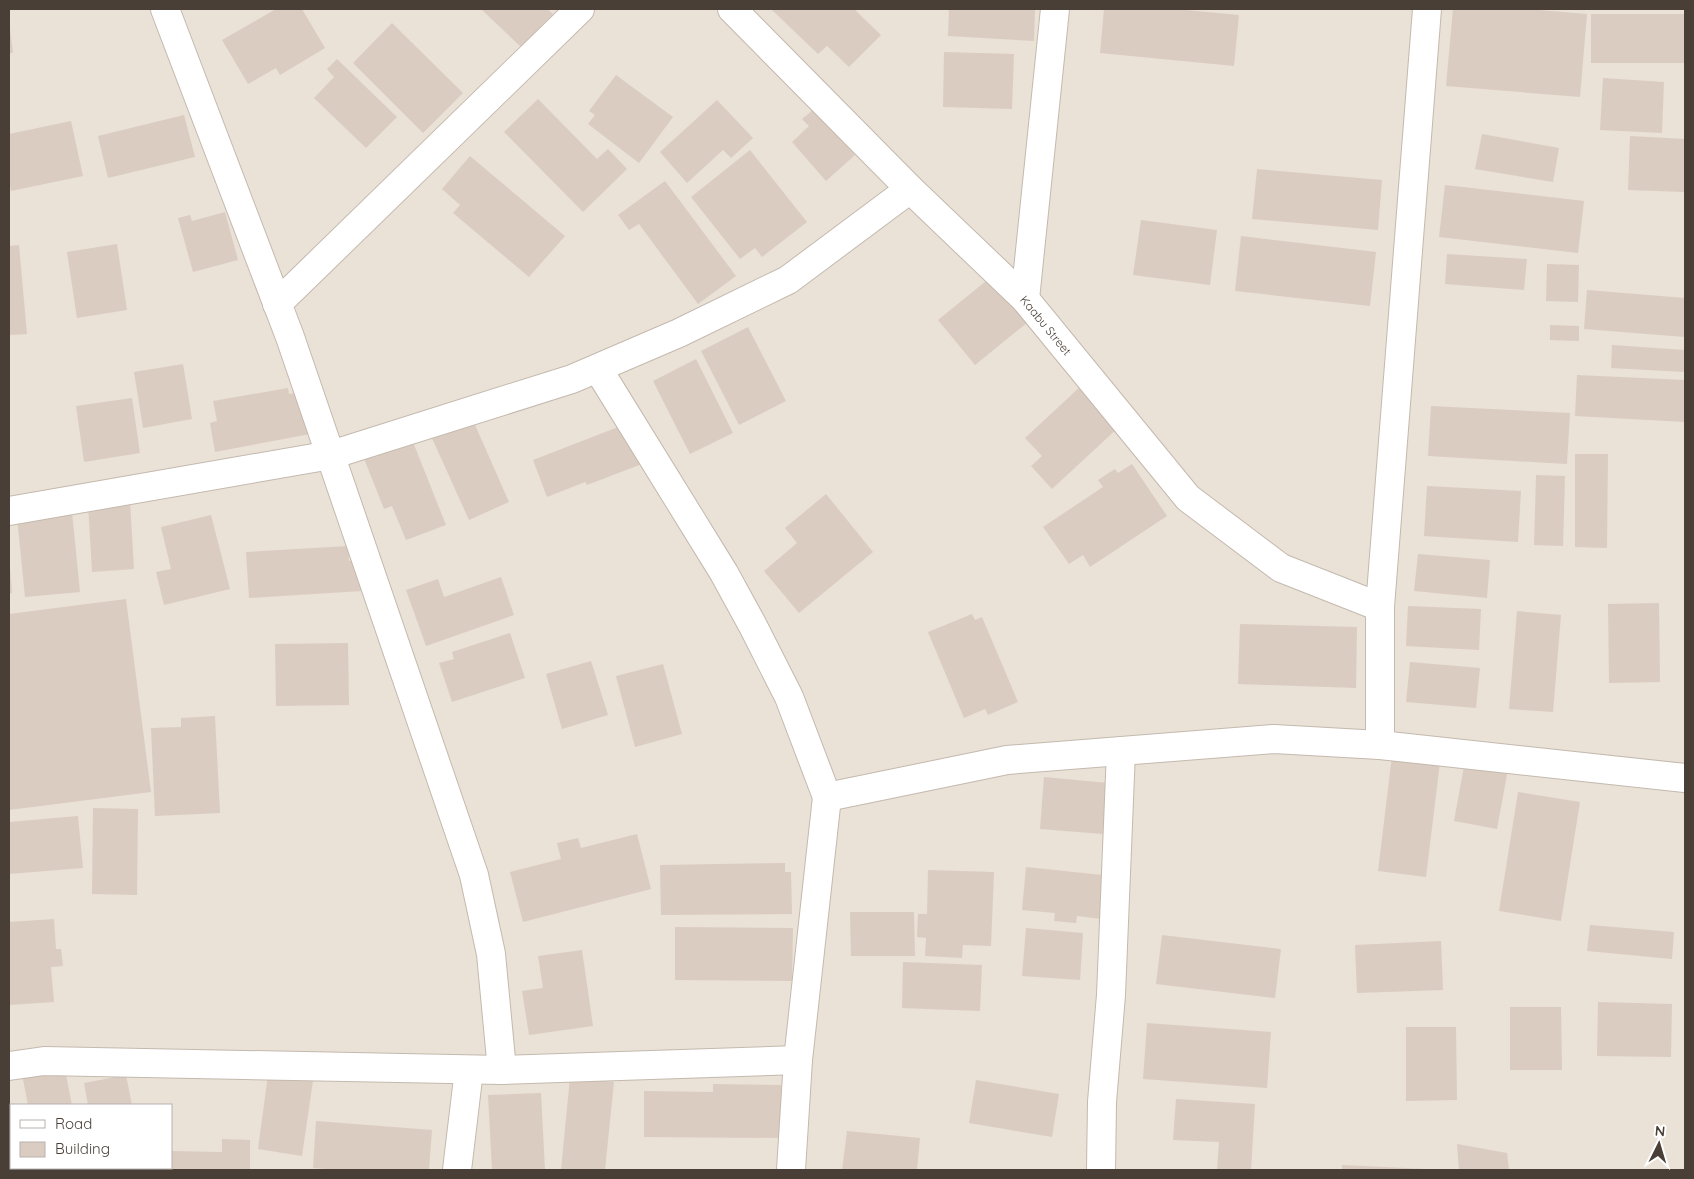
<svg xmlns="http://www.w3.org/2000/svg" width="1694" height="1179" viewBox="0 0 1694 1179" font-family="Quicksand,sans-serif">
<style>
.residential{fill:#eae1d7;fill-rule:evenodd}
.building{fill:#dbccc1}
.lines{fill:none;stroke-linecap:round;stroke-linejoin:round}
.street-casing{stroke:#c4b9ae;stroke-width:30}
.street{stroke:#fff;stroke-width:28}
.labels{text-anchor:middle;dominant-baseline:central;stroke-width:5;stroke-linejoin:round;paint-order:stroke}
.street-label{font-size:12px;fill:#4a3f37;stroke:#fff}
</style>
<rect width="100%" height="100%" fill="#f5f0e9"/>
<path class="residential" d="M9,9H1685V1170H9ZM11,1105H171V1168H11Z"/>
<path class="building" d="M276,9H302L325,48L280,75L276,68L248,84L222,40Z
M481,9H547L553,14L521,47Z
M771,9H854L881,35L849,67L827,46L818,54Z
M949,9H1035L1034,41L948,36Z
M1104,9H1175L1239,15L1234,66L1100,53Z
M1453,9H1527L1587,14L1580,97L1446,86Z
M1591,14H1685V63H1591Z
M392,23L463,93L423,133L353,63Z
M9,29H10L13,53H9Z
M944,52L1014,54L1012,109L943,107Z
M337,59L397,117L366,148L314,98L334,77L327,69Z
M616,75L673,117L639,163L588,124L595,115L589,111Z
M1603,78L1664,82L1662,133L1600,130Z
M538,99L597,159L608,149L627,169L583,212L504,132Z
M717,100L753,138L731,158L723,150L687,183L660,152Z
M813,110L855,155L826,181L792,142L809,126L802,119Z
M184,115L195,157L108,178L98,136Z
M71,121L83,176L11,191L9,179V134Z
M1482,134L1559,148L1553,182L1475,169Z
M1630,136L1685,139L1684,192L1628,190Z
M750,150L807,222L762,257L755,248L740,259L691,197Z
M470,156L565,236L529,277L453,213L460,205L442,189Z
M1257,169L1382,180L1378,230L1252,219Z
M665,181L736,276L698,304L639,224L629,230L618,215Z
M1445,185L1584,201L1578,253L1439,237Z
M225,212L238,260L193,272L178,218L190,215L192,221Z
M1141,220L1217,230L1210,285L1133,275Z
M1241,236L1376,252L1370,306L1235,291Z
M117,244L127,310L77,318L67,252Z
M19,245L27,334L9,335V246Z
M1447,254L1527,259L1524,290L1445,284Z
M1547,264L1579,265L1578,302L1546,301Z
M991,277L1028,322L975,365L938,320Z
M1587,290L1685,298V337L1584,329Z
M1550,325L1579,326V341L1550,340Z
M748,327L786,401L739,425L701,351Z
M1612,345L1685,350V372L1611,368Z
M696,359L733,433L690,454L653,381Z
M183,364L192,419L143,428L134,372Z
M1577,375L1685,380V422L1575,416Z
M1082,385L1120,426L1052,489L1031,466L1042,456L1025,438Z
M288,388L289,394L303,392L310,434L215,452L210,423L217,421L213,401Z
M132,398L140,453L84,462L76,406Z
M1431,406L1570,413L1567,464L1428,456Z
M472,418L509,502L469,520L431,436Z
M626,424L642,464L587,485L585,482L547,497L533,460Z
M411,437L446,525L406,540L392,506L384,509L363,456Z
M1575,454H1608L1607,548L1575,547Z
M1132,464L1167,516L1090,567L1083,555L1069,564L1043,527L1103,487L1098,480L1115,469L1118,473Z
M1536,475L1565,476L1563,546L1534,545Z
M1427,486L1521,491L1518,542L1424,536Z
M826,494L873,552L799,613L764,571L797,543L785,528Z
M130,501L134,569L92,572L88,504Z
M72,512L80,592L25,597L17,517Z
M211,515L230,589L164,605L156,572L171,569L161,527Z
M348,546L349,561L360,560L362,591L249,598L246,552Z
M1418,554L1490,560L1487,598L1414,591Z
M9,568H10L12,593L9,594Z
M501,577L514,615L426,646L406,590L438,579L444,597Z
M126,599L151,792L9,810V614Z
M1659,603L1660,682L1609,683L1608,604Z
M1408,606L1481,609L1479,650L1406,646Z
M1517,611L1561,615L1553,712L1509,709Z
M972,614L975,620L982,617L1018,702L988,715L985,709L964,718L928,632Z
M1240,624L1357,627L1356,688L1238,684Z
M510,633L525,678L452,702L439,663L454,659L452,652Z
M348,643L349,705L276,706L275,644Z
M591,661L608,715L562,729L546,674Z
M1410,662L1480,668L1476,708L1406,702Z
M663,664L682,734L635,747L616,676Z
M215,716L220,813L155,816L151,728L181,727V718Z
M1392,756L1440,762L1426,877L1378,871Z
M1465,761L1508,769L1497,829L1454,821Z
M1044,777L1108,783L1103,834L1040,829Z
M1518,792L1580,802L1561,921L1499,911Z
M93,808L138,809L137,895L92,894Z
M78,816L83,868L9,874V822Z
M637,834L651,889L523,922L510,872L561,859L557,843L578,838L581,848Z
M785,863V872H791L792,914L661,915L660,865Z
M1026,867L1112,876L1109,920L1077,916L1076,923L1054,921L1055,913L1022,910Z
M928,870L994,872L991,946L963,945L962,958L925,956L926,938L917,937L918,914H927Z
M850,912H914L915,956H851Z
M54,919L56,949H61L63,966L51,967L54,1002L9,1005V922Z
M1590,925L1674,932L1672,959L1587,951Z
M675,927L793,928L792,981L675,980Z
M1026,928L1083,933L1080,980L1022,976Z
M1162,935L1281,949L1275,998L1156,984Z
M1441,941L1443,990L1357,993L1355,945Z
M582,950L593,1026L529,1035L522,991L543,988L538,956Z
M903,962L982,965L980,1011L902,1008Z
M1598,1002L1672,1004L1671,1057L1597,1056Z
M1510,1007H1561L1562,1070H1510Z
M1147,1023L1271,1032L1267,1088L1143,1079Z
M1406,1027H1456L1457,1100L1406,1101Z
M64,1065L72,1105H28L22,1074Z
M269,1067L314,1074L302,1156L258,1149Z
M126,1075L132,1105H88L84,1083Z
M570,1077L614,1082L605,1170H561Z
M976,1080L1059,1094L1052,1137L969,1123Z
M713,1084L781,1085V1138L644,1137V1091L713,1092Z
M541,1093L545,1170H492L488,1095Z
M1176,1099L1255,1104L1251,1170H1217L1219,1142L1173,1140Z
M316,1121L432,1130L429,1170H341L313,1168Z
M847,1131L920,1138L917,1170H842Z
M222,1139L250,1140V1170H156V1168H171V1151L222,1152Z
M1457,1144L1507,1153L1509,1170H1459Z
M1342,1165L1426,1169V1170H1342Z
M41,1168H85V1170H41Z
M100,1168H144V1170H100Z"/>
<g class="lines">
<defs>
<g id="street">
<path d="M165,9L290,337L474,875L491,954L502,1070"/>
<path id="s1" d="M732,9L910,189L1025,299L1188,498L1281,568L1380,607"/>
<path d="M1025,299L1055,9"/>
<path d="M277,304L580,9"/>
<path d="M598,369L724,573L753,626L789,697L827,797L798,1060L791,1170"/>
<path d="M9,511L331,455L572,379L679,333L788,280L910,189"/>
<path d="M1380,745V607L1427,9"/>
<path d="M827,797L1007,760L1274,739L1380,745L1685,778"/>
<path d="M9,1066L44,1061L502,1070L798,1060"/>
<path d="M457,1170L469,1070"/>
<path d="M1101,1170L1102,1102L1111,995L1121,751"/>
</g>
</defs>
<use href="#street" class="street-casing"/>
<use href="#street" class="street"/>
</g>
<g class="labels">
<g class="street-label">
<text stroke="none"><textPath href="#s1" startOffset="446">Kaabu Street</textPath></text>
</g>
</g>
<rect width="1694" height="1179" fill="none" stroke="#4a3f37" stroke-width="20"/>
<rect x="10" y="1104" width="162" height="65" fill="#ffffff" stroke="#b7b2af"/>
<rect x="20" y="1120" width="25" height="8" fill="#ffffff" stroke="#b7b2af"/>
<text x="55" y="1129" font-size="15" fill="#4a3f37">Road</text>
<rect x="20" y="1142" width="25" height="15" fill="#dbccc1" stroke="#b7b2af"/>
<text x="55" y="1154" font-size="15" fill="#4a3f37">Building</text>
<g transform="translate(1659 1144) rotate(5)" stroke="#ffffff" stroke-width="4" paint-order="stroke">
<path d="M0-4L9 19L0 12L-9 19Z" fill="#4a3f37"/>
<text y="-8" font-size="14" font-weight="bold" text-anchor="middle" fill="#4a3f37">N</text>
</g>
</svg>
